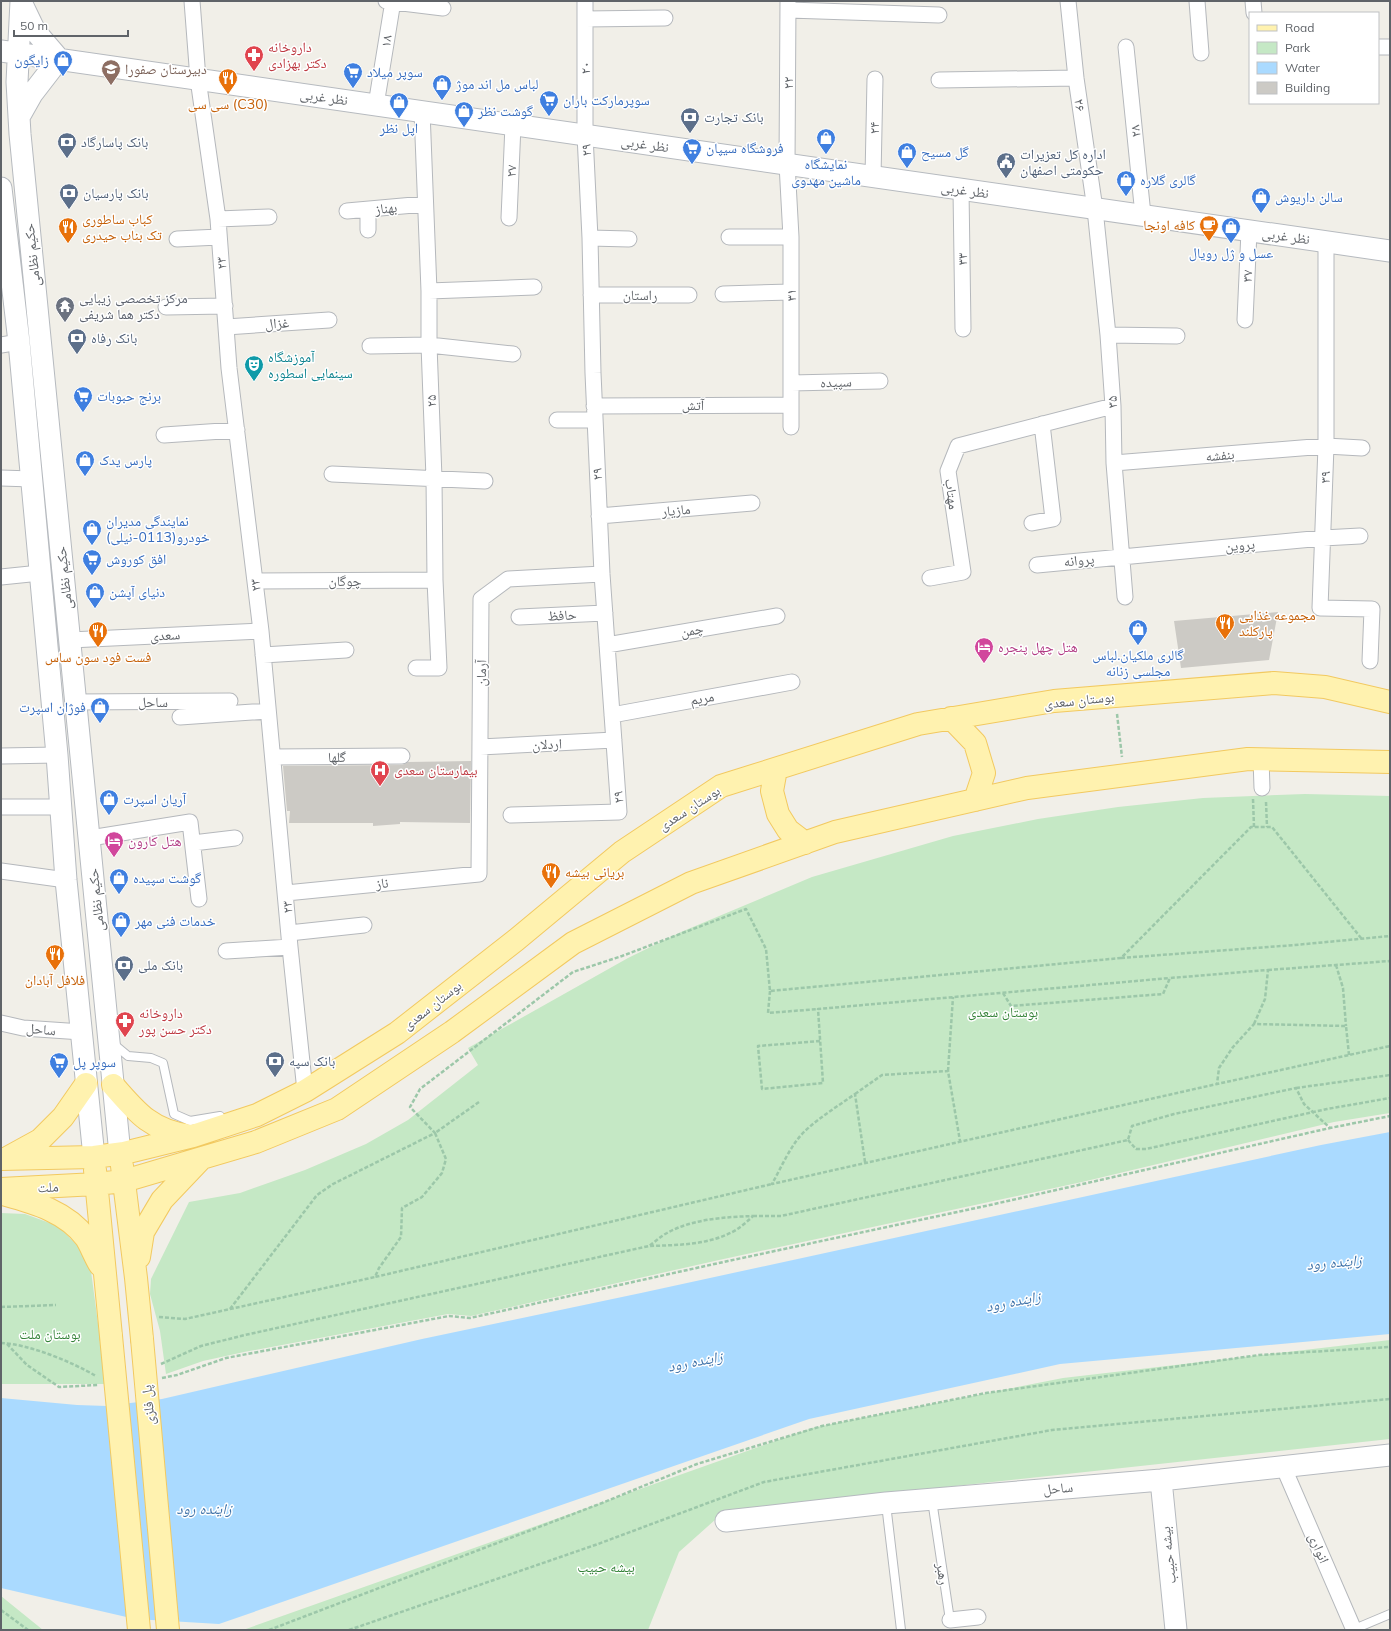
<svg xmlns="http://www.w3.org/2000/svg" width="1391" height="1631" viewBox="0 0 1391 1631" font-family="Mulish,'Noto Naskh Arabic',sans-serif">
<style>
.green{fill:#c5e8c5}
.water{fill:#aadaff}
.building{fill:#cccac5}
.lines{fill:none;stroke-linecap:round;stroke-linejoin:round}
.lane-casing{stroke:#b5b8bc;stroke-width:10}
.street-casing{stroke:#b5b8bc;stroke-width:17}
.secondary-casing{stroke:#b6babf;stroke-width:23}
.primary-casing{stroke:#f2c960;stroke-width:24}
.path{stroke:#9cc7a9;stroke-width:2.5;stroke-dasharray:4 2;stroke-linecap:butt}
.lane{stroke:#fff;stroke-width:8}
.street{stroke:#fff;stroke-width:15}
.secondary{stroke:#fff;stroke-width:21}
.primary{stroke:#fff2af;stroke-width:22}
.primary-bridge-casing{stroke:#f2c960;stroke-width:24;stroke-linecap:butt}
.primary-bridge{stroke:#fff2af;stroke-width:22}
.labels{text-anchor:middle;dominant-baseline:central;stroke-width:3;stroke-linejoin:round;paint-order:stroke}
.street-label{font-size:14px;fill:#5f6368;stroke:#fff}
.health-label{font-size:14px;fill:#be3a42;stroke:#fff;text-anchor:start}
.shop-label{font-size:14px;fill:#366cbe;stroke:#fff;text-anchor:start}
.education-label{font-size:14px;fill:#785e54;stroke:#fff;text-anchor:start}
.food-label{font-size:14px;fill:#c56008;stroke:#fff}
.service-label{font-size:14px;fill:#4e5e75;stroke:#fff;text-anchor:start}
.worship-label{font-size:14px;fill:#5b616d;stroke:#fff;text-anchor:start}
.culture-label{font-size:14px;fill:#0d838f;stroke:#fff;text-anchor:start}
.hotel-label{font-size:14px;fill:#b23c85;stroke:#fff;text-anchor:start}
.park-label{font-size:14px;fill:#348238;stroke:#fff}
.water-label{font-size:15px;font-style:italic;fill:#4174aa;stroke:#fff}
</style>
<rect width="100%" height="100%" fill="#f1efe8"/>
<path class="green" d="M1305,794L1390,796V1113L1334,1122L1082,1182L719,1260L471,1316L448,1314L244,1352L203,1361L166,1374L160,1331L150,1294L151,1279L189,1202L240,1193L305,1170L366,1144L408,1120L478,1065L468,1048L628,958L681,932L812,877L953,836L1038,819L1118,807L1203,798Z
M1,1213L25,1214L58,1226L80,1248L91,1271L106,1384H1Z
M1390,1340V1439L725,1511L679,1552L648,1630H243L812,1428L1063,1378Z
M1,1596L43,1630H1Z"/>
<path class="water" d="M1390,1132V1334L1060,1364L809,1419L219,1624L135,1619L1,1588V1398L77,1405L107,1406L162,1399L422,1339L641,1293L1321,1145Z"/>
<path class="building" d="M1278,612L1269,660L1181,668L1174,621Z
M471,761L470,823L400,822V824L373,826V823H289L290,811H287L283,766L402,765L408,762Z"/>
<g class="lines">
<defs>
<path id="lane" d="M114,1040L116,1046L128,1056L151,1058L163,1063L174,1114L190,1121L220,1116
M932,1500L950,1620
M886,1504L901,1630
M1352,1630L1390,1614"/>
<path id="street" d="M192,1L198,79L218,219L229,368L261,631L290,947L305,1091
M386,1L443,8
M788,1L787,164L791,237V427
M1068,1L1076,78L1095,209L1108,335L1113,406L1114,463L1125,597
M1197,1L1201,53
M1253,1L1254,13
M789,10L939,15
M585,19L665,18
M1126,47L1143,215
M1378,47H1390
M939,80L1076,78
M376,105L393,1
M873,177L875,79
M961,190L963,329
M368,210V230
M347,211L425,204
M509,218L513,125
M218,219L269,217
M729,237H791
M590,238L629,239
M177,239L219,237
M1326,242V446L1320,608L1372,609L1370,661
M429,291L534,287
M723,294L791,292
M591,295H689
M166,307L225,306
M1245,320L1249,231
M226,327L329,320
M1108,335L1177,336
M1,345L19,342
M370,346L429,345L513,354
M791,383L880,381
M594,406L791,405
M557,420H595
M164,435L237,430
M1114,463L1326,446L1362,448
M332,474L485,481
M1,478L32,479
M599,516L752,503
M1032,523L1053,519L1042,424
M1037,565L1323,538L1360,536
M1,577L40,573
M930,578L963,572L948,471L958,446L1113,406
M255,581L435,580
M519,617L605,613
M70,640L261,631
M607,645L777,616
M263,655L346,650
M416,668H439L435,580L434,478L429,345V291L422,111
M76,702L230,701
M612,715L792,682
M180,717L268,711
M480,747L614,740
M1,756L57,755
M273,757L402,756
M1261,759L1262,788
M1,807H61
M511,815L619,812L602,574L593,373L590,238L585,135V1
M90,838L190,822L199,899
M193,843L235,838
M1,871L66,880
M286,893L479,874L481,599L508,579L602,574
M289,933L364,925
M226,951L290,947
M1,1023L23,1028L82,1032
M1283,1466L1354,1630
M950,1620L978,1617"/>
<path id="secondary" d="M21,1L17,82L20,134L120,1154
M22,4L35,31L59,59
M1,51L1390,251
M19,117L32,94L59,59
M1,188L19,342L57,755L66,880L94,1157
M1161,1480L1176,1630
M726,1521L886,1503L1161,1480L1390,1455"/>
<path id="primary" d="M951,718L975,743L984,773L975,800
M776,769L772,791L778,814L788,830L805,843
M113,1085C137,1113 152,1131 190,1136
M9,1157L40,1140L63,1117L86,1084
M1,1159L94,1157L124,1153L193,1136L257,1115L305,1091L397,1033L516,940L622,852L721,786L918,724L1054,701L1274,683L1325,687L1390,702
M122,1166L136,1278L142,1339
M95,1170L111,1336
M1,1189L96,1184L124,1181L256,1142L337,1109L452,1032L573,943L691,883L835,832L1027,788L1248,759L1390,762
M6,1195C35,1203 67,1212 86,1238C91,1246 95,1257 100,1265
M139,1257L143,1232L162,1200L200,1160"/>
</defs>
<use href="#lane" class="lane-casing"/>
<use href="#street" class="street-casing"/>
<use href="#secondary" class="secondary-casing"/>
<use href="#primary" class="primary-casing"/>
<path class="path" d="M1117,714L1122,757
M1253,799L1254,827
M1266,802L1267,827
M1121,958L1295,945L1390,936
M1336,965L1343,988L1346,1026
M1268,970L1390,961
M770,991L768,1013L818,1009
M1003,993L1011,1006L1163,994L1170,978L1268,970L1265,999L1254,1024
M820,1041L758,1046L762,1089L823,1083L818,1009L1170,978
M1349,1055L1346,1026L1254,1024L1233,1047L1219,1068L1217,1084L1390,1046
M948,1071L953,997
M1296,1088L1390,1075
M855,1094L882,1075L948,1071L960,1141
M479,1102L435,1133L446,1159L442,1173L422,1197L402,1208L401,1237L379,1268L375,1277L772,1184
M1128,1140L1136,1149H1146L1327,1109L1390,1098
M865,1162L855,1094C838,1106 820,1117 805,1131C791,1144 781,1168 772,1184L1217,1084
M753,1216H781L1128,1140L1132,1126L1174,1114L1296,1088L1304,1104L1330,1128L1390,1116
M1,1307L56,1305
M230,1309L317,1195L333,1184L435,1133L410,1107L420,1089L573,972L622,956L746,909L766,949L770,991L1121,958L1251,827H1272L1361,938
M159,1317L185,1319L375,1277
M1,1343C29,1344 72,1362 96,1376
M7,1344L27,1365L59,1387L98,1385
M161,1364L201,1346L245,1335L649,1246C679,1245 710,1245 736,1230C742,1226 748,1221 753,1216C725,1217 692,1219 667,1233C661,1236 655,1242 649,1246
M162,1378L177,1375L226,1358L449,1316L470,1318L728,1261L990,1205L1330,1128
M1,1610L28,1630
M269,1630L602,1503L697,1464L822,1426L986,1393L1259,1355L1390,1347
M349,1630L598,1544L764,1482L1052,1430L1390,1399"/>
<use href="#lane" class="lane"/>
<use href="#street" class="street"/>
<use href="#secondary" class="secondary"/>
<use href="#primary" class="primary"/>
<defs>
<path id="primary-bridge" d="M111,1336L139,1630
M142,1339L168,1630"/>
</defs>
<use href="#primary-bridge" class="primary-bridge-casing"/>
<use href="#primary-bridge" class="primary-bridge"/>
</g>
<defs>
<symbol id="pharmacy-pin" viewBox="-11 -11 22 30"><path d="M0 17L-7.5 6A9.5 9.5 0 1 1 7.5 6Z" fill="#e0444e" stroke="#fff"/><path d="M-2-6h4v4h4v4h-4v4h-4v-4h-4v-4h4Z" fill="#fff"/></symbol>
<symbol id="shop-pin" viewBox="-11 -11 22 30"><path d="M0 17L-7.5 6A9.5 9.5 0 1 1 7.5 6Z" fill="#3f7fe0" stroke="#fff"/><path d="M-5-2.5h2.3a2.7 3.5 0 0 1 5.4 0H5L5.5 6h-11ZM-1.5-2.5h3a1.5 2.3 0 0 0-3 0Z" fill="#fff"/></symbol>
<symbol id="school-pin" viewBox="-11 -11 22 30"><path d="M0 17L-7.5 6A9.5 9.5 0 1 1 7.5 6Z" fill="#8d6e63" stroke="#fff"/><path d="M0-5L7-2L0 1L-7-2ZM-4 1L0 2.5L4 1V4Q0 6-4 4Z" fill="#fff"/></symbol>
<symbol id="supermarket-pin" viewBox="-11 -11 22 30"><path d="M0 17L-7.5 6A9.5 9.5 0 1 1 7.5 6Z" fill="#3f7fe0" stroke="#fff"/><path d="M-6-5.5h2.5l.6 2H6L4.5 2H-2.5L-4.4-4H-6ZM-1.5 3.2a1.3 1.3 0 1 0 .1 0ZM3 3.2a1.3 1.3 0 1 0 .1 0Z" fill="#fff"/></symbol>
<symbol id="restaurant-pin" viewBox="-11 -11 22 30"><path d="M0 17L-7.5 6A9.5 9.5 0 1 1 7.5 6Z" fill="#e8710a" stroke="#fff"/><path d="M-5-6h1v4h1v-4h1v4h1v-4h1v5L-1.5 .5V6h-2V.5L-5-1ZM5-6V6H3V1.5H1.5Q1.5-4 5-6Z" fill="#fff"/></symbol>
<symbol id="bank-pin" viewBox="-11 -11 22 30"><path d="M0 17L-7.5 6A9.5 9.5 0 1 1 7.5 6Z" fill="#5c6f8a" stroke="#fff"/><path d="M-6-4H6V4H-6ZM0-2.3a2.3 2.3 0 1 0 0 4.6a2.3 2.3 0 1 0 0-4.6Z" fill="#fff"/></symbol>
<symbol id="civic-pin" viewBox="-11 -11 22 30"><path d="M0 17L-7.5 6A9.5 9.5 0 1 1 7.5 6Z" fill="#5c6f8a" stroke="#fff"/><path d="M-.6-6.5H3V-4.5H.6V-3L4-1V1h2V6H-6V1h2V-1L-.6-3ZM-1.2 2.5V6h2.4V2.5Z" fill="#fff"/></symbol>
<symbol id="cafe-pin" viewBox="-11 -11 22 30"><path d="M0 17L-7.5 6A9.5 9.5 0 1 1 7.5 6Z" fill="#e8710a" stroke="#fff"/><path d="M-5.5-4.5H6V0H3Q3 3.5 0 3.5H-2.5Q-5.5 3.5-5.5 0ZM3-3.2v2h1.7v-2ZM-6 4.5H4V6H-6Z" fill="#fff"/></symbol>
<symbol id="temple-pin" viewBox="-11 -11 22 30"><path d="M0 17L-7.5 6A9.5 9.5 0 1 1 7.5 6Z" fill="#6b7280" stroke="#fff"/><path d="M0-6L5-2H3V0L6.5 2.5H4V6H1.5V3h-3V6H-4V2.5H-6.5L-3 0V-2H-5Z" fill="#fff"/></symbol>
<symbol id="theatre-pin" viewBox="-11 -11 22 30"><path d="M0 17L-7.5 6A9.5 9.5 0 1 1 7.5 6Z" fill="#0f9aa8" stroke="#fff"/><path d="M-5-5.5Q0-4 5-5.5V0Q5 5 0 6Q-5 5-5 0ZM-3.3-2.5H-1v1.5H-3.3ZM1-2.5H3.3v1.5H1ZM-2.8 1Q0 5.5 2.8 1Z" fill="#fff"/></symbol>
<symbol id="hotel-pin" viewBox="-11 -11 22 30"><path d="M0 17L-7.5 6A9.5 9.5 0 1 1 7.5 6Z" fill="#d1479c" stroke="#fff"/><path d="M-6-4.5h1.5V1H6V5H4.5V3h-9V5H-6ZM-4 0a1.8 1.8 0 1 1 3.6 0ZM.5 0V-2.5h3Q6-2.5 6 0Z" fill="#fff"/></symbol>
<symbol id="hospital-pin" viewBox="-11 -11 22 30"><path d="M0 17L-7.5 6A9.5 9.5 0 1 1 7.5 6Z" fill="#e0444e" stroke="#fff"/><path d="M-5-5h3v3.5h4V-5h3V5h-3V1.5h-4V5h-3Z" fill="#fff"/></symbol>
</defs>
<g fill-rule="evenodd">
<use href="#pharmacy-pin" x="243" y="44" width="22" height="30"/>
<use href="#shop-pin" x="52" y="49" width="22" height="30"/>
<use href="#school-pin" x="100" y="58" width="22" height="30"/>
<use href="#supermarket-pin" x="342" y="61" width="22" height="30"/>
<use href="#restaurant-pin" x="217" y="67" width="22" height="30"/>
<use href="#shop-pin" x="431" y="73" width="22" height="30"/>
<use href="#supermarket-pin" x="538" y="89" width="22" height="30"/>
<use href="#shop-pin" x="388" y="91" width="22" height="30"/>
<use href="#shop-pin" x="453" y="100" width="22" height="30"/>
<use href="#bank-pin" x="679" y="106" width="22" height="30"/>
<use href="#shop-pin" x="815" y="127" width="22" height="30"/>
<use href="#bank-pin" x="56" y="131" width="22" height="30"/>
<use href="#supermarket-pin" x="681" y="137" width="22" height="30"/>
<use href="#shop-pin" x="896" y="141" width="22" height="30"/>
<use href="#civic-pin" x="995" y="151" width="22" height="30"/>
<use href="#shop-pin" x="1115" y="169" width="22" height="30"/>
<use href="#bank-pin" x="58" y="182" width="22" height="30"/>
<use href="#shop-pin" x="1250" y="186" width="22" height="30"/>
<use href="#cafe-pin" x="1198" y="214" width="22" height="30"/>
<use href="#restaurant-pin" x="57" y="216" width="22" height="30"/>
<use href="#shop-pin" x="1220" y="216" width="22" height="30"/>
<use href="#temple-pin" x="54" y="295" width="22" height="30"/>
<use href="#bank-pin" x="66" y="327" width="22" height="30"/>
<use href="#theatre-pin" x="243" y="354" width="22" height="30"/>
<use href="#supermarket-pin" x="72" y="385" width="22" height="30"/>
<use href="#shop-pin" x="74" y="449" width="22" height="30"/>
<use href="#shop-pin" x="81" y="518" width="22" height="30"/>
<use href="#supermarket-pin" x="81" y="548" width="22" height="30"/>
<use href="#shop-pin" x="84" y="581" width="22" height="30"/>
<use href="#restaurant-pin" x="1214" y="612" width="22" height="30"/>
<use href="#shop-pin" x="1127" y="618" width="22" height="30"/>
<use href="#restaurant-pin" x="87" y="620" width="22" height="30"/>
<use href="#hotel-pin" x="973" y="636" width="22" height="30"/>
<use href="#shop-pin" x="89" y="696" width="22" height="30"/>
<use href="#hospital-pin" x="369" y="759" width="22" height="30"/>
<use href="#shop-pin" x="98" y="788" width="22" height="30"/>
<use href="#hotel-pin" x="103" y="830" width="22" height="30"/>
<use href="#restaurant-pin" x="540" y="861" width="22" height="30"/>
<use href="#shop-pin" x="108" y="867" width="22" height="30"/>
<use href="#shop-pin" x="110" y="910" width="22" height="30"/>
<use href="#restaurant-pin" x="44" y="943" width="22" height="30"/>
<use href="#bank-pin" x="113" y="954" width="22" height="30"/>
<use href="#pharmacy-pin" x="114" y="1010" width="22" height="30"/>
<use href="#bank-pin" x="264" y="1050" width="22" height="30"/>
<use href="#supermarket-pin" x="48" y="1051" width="22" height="30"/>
</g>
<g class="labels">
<g class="street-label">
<text transform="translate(386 41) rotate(-81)">۱۸</text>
<text transform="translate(585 68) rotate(-90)">۲۰</text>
<text transform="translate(788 83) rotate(-89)">۲۲</text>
<text transform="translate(324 97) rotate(8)">نظر غربی</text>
<text transform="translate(1080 105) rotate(82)">۲۶</text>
<text transform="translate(874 128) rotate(-89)">۲۴</text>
<text transform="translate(1135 131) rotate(-96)">۲۸</text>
<text transform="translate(645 144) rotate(8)">نظر غربی</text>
<text transform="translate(586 150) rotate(-93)">۲۹</text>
<text transform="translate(511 171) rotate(-87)">۲۷</text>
<text transform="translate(965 190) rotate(8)">نظر غربی</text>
<text transform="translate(386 208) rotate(-6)">بهناز</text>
<text transform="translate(1286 236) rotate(8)">نظر غربی</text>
<text transform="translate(32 255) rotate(-96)">حکیم نظامی</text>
<text transform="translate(962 259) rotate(-90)">۳۳</text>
<text transform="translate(221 263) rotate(-94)">۲۳</text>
<text transform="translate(1247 276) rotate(-87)">۳۷</text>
<text x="640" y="295">راستان</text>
<text transform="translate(791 295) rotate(-90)">۳۱</text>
<text transform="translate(277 323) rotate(-4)">غزال</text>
<text transform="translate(836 382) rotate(-2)">سپیده</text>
<text transform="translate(431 401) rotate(-92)">۲۵</text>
<text transform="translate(1112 402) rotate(-93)">۳۵</text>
<text x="693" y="405">آتش</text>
<text transform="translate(1220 455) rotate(-5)">بنفشه</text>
<text transform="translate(597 474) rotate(-93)">۲۹</text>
<text transform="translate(1325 477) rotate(-88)">۳۹</text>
<text transform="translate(952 494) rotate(82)">مهتاب</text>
<text transform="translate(676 510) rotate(-5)">مازیار</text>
<text transform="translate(1240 545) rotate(-5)">پروین</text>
<text transform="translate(1079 560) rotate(-6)">پروانه</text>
<text transform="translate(64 578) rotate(-96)">حکیم نظامی</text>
<text x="345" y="581">چوگان</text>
<text transform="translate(255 585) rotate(-97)">۲۳</text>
<text transform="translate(562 615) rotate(-3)">حافظ</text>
<text transform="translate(692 630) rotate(-10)">چمن</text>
<text transform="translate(165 635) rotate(-3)">سعدی</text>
<text transform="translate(481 673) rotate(-89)">آرمان</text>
<text transform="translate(702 698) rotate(-10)">مریم</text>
<text transform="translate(1079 700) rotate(-6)">بوستان سعدی</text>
<text x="153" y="702">ساحل</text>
<text transform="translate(547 744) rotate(-3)">اردلان</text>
<text transform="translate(337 757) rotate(-1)">گلها</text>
<text transform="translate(618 797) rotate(-94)">۲۹</text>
<text transform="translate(689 808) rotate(-33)">بوستان سعدی</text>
<text transform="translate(382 883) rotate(-6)">ناز</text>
<text transform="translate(96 900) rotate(-96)">حکیم نظامی</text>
<text transform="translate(287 907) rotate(-94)">۲۳</text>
<text transform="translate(432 1005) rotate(-38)">بوستان سعدی</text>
<text transform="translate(41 1029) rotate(5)">ساحل</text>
<text transform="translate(48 1187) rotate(-3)">ملت</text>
<text transform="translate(148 1405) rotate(-95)">پل فلزی</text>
<text transform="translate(1058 1488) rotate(-5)">ساحل</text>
<text transform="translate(1319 1548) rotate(67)">انواری</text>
<text transform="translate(1168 1555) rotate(-96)">بیشه حبیب</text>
<text transform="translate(943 1574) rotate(82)">رهبر</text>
</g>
<g class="health-label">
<text x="268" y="47">داروخانه<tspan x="268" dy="16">دکتر بهزادی</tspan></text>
<text x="394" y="770">بیمارستان سعدی</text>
<text x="139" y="1013">داروخانه<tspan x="139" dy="16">دکتر حسن پور</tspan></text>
</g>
<g class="shop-label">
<text x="49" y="60" text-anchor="end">زایگون</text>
<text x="367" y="72">سوپر میلاد</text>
<text x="456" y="84">لباس مل اند موژ</text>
<text x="563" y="100">سوپرمارکت باران</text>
<text x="478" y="111">گوشت نظر</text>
<text x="399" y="128" text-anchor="middle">اپل نظر</text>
<text x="706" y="148">فروشگاه سیپان</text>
<text x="921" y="152">گل مسیح</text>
<text x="826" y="164" text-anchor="middle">نمایشگاه<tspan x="826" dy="16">ماشین مهدوی</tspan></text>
<text x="1140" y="180">گالری گلاره</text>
<text x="1275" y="197">سالن داریوش</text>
<text x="1231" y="253" text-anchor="middle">عسل و ژل رویال</text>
<text x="97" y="396">برنج حبوبات</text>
<text x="99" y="460">پارس یدک</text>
<text x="106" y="521">نمایندگی مدیران<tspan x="106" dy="16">خودرو(0113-نیلی)</tspan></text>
<text x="106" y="559">افق کوروش</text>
<text x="109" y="592">دنیای آپشن</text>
<text x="1138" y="655" text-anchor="middle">گالری ملکیان.لباس<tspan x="1138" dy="16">مجلسی زنانه</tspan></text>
<text x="86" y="707" text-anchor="end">فوژان اسپرت</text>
<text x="123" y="799">آریان اسپرت</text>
<text x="133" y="878">گوشت سپیده</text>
<text x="135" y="921">خدمات فنی مهر</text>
<text x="73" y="1062">سوپر پل</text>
</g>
<g class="education-label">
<text x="125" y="69">دبیرستان صفورا</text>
</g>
<g class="food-label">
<text x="228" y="104">سی سی (C30)</text>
<text x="82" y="219" text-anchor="start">کباب ساطوری<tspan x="82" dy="16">تک بناب حیدری</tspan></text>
<text x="1195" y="225" text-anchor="end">کافه اونجا</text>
<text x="1239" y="615" text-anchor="start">مجموعه غذایی<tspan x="1239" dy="16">پارکلند</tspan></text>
<text x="98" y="657">فست فود سون ساس</text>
<text x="565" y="872" text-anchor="start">بریانی بیشه</text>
<text x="55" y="980">فلافل آبادان</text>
</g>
<g class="service-label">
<text x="704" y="117">بانک تجارت</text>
<text x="81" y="142">بانک پاسارگاد</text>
<text x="1020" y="154">اداره کل تعزیرات<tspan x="1020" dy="16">حکومتی اصفهان</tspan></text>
<text x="83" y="193">بانک پارسیان</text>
<text x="91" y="338">بانک رفاه</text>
<text x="138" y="965">بانک ملی</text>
<text x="289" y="1061">بانک سپه</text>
</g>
<g class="worship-label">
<text x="79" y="298">مرکز تخصصی زیبایی<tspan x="79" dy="16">دکتر هما شریفی</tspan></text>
</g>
<g class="culture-label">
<text x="268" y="357">آموزشگاه<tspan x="268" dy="16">سینمایی اسطوره</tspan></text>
</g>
<g class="hotel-label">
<text x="998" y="647">هتل چهل پنجره</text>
<text x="128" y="841">هتل کارون</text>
</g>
<g class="park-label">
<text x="1003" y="1012">بوستان سعدی</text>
<text x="50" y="1334">بوستان ملت</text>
<text x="606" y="1567">بیشه حبیب</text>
</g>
<g class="water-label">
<text transform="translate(1334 1262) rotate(-5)">زاینده رود</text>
<text transform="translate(1013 1301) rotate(-11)">زاینده رود</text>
<text transform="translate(695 1361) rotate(-11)">زاینده رود</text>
<text x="204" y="1508">زاینده رود</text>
</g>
</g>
<rect width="1391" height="1631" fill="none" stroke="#5f6368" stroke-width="4"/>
<rect x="1249" y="12" width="130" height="92" fill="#ffffff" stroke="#bfc1c3"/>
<rect x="1257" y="25" width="20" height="6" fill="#fff2af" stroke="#bfc1c3"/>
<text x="1285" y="32" font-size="12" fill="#5f6368">Road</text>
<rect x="1257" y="42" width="20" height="12" fill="#c5e8c5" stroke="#bfc1c3"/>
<text x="1285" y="52" font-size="12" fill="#5f6368">Park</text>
<rect x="1257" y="62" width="20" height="12" fill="#aadaff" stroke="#bfc1c3"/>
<text x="1285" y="72" font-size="12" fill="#5f6368">Water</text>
<rect x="1257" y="82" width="20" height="12" fill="#cccac5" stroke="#bfc1c3"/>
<text x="1285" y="92" font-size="12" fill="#5f6368">Building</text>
<path d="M14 30v6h114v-6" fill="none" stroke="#5f6368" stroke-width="2"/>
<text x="20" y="30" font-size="12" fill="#5f6368" stroke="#ffffff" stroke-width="3" paint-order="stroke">50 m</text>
</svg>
